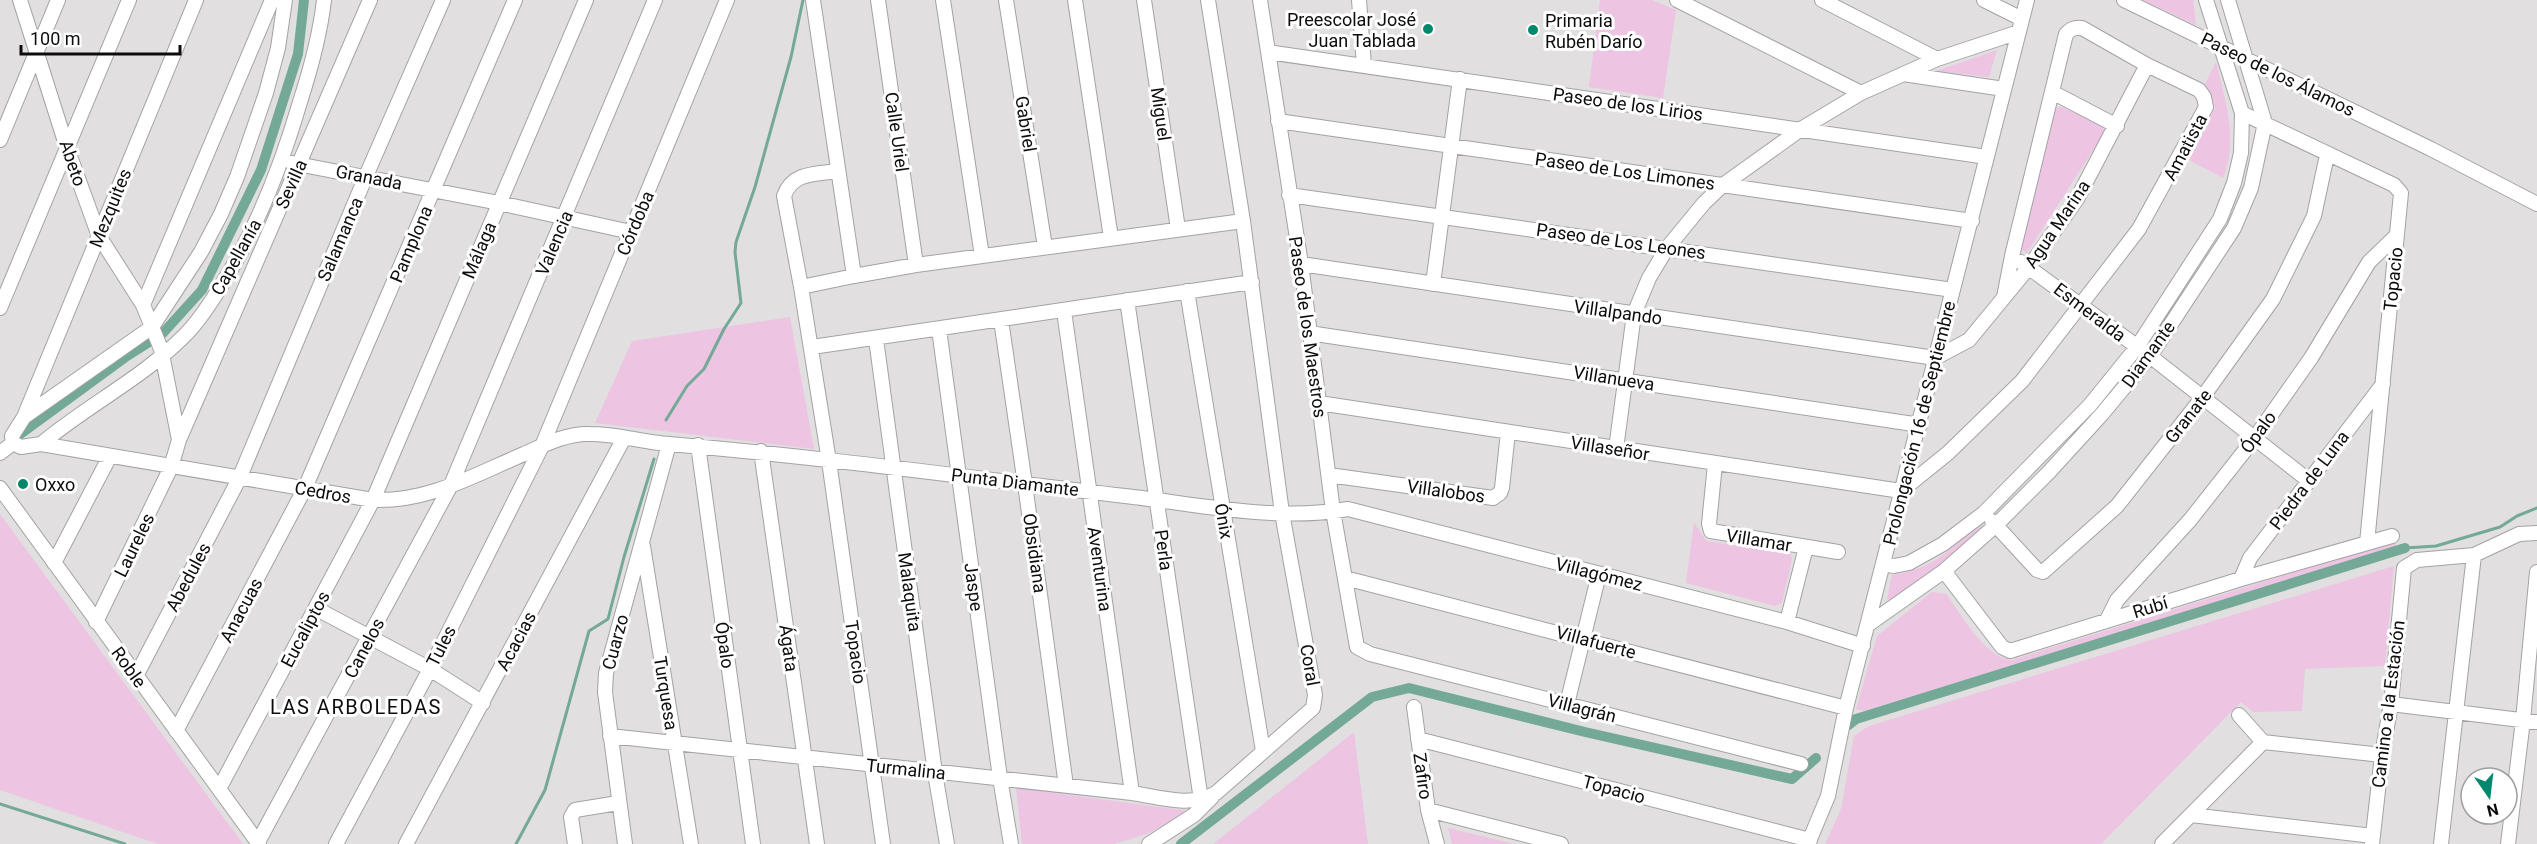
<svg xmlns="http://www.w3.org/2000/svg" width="2537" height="844" viewBox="0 0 2537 844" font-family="Roboto,sans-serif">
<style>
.green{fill:#edc4e2}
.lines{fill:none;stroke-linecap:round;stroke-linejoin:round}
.stream{stroke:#74a998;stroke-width:3}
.canal{stroke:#74a998;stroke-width:10}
.minor-casing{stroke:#a4a2a4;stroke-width:16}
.minor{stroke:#fff;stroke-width:14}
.poi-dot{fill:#00886d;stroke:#fff;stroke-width:2}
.labels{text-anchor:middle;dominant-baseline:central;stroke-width:6;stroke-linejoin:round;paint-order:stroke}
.poi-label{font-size:18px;fill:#0d0c0d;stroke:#fff;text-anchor:start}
.street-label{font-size:18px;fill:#0d0c0d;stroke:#fff}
.neighbourhood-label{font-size:20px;letter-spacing:1.5px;fill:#0d0c0d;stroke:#fff}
</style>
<rect width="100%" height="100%" fill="#e2dfe1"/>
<path class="green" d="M1600,0H1652L1676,10L1663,98L1589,87Z
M2143,0H2193L2196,25Z
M1997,50L1989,77L1936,71Z
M2216,62C2225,100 2239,140 2223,178L2189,160L2215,108L2209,89L2205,84Z
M2061,107L2103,125L2104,133L2027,253L2018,248L2054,109Z
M790,317L814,449L595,423L632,341Z
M0,514L243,844H158L0,790Z
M1694,522L1706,541L1790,553L1792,559L1782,603L1775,606L1686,583Z
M1982,526L1984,533L1894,602L1887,599L1892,575C1938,568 1947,548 1982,526Z
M2397,540L2395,547L1864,711L1856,709L1877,636L1932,592L1946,594C1961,614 1985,658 2012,660Z
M2394,566L2385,666L2305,669L2302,711L2253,712L2241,702L2101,844H1825L1841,809L1854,736L1869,726Z
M1354,732L1368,844H1213Z
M1016,788L1190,811L1147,834L1114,844H1022Z
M1448,828L1515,844H1452Z"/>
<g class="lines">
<path class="stream" d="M666,420L687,386L704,369L724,329L741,303L735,252L736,242L755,187L791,57L803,0
M2405,548L2436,546L2500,527L2517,516L2537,508
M0,804L125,844
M516,844L545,790L589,631L608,619L624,557L654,459"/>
<path class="canal" d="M19,435L127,356L163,333L202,290L261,170L298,54L304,0
M1847,726L1856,719L2405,548
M1181,844L1372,697L1409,688L1585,732L1792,779L1816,758"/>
<defs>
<path id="minor" d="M20,0L67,148L99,236L143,305L161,349L179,440
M813,0L854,276L801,287L829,461L883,844
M878,0L916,265
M943,0L982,256
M1006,0L1045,247
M1075,0L1111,238
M1144,0L1178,229
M1260,0L1301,264L1333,511L1357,647L1370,654L1801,764
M1359,0L1364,65
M1677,0L1861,93
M1822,0L1937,59
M1984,0L2022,19
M2124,0L2431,149L2537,204
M1268,52L1987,157
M1903,74L2004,89
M2052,92L2117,126
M2242,113L2394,185L2401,193L2367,543
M1278,121L1972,221
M0,140L58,0
M292,163L499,203L631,232
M1289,195L1953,290
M2021,262L2150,356L2308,480
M1301,264L1935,358L1969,340L2029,267L2077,199L2147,65
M854,276L916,265L1243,221
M1433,284L1460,79
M801,287L784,196C792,172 816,174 838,171
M1187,291L1263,751
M1127,300L1201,800
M143,305L272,0
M0,308L129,0
M1064,311L1132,793
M1001,320L1025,484L1066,786
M939,329L1000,778L1011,844
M1309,333L1920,425
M876,339L935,773L947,844
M812,347L1252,282
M1319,403L1901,491L1948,453L2022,381L2139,229L2206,107L2204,97L2199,90L2147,65L2082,28C2074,27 2071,29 2066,34L2012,256L2004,297
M24,417L152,327L201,252L221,214L237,177L266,93L278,48L285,0
M13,443L21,447L41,444L373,500C429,502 474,475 524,454C544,445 567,433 590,434C617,434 643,442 669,444C821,457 973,478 1125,496C1198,504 1275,522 1348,509L1787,622L1863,646
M13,443L12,436L24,417L196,0
M41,444C86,406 141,379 183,337C198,323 210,304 221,286C257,229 281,167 300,102C311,68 320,35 324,0
M698,445L753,844
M1616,449L1634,314L1649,278L1667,248L1704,203L1723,185L1801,129L1861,93L1937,59L2019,32
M761,451L817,844
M0,453L13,443
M1715,464L1709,524L1711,531L1838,552
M1329,475L1493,498L1500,493L1502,488L1508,432
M0,488L259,844
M1992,521L2037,570L2043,572L2117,506L2202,398L2273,299L2314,216L2327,155
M643,546L691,844
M54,563L110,456
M1883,564L1894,566L1909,563L1943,544L1984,513L2090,405L2137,347L2220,219L2234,183L2241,153L2242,113L2206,0
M1944,571L2002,647L2010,651L2241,579L2392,536
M1345,578L1846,708
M2241,579L2250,558L2383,384
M317,609L430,669L483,703
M2107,620L2117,600L2190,520L2254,439L2311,358L2369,262L2397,235
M96,622L171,467L179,440L370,0
M1787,622L1806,547
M1869,624L1944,571L1996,525L2049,472L2102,414L2150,356L2234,228L2251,188L2265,123L2228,0
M136,676L239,479L366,176L443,0
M1567,704L1599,574
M2391,704L2537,722
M1414,707L1428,810L1437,844
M2239,715L2263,742L2382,755
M176,731L305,488L515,0
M610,736L1132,793C1159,797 1191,808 1216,793L1313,708L1315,695L1282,513L1243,221L1208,0
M1418,739L1810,840
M219,789L373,500L586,0
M1428,810L1561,844
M2191,815L2373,836
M258,842L451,485L655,0
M336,844L430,669L542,446L727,0
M406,844L624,438
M575,844L571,817L575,810L618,803
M625,844L605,692L606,673L669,444
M1149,844L1194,815L1212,797
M1808,844L1828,796L1846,708L2027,0
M2162,844L2263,742
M2372,844L2382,755L2391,704L2404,568L2417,560L2474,555L2519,534L2537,533
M2441,844L2474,555
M2508,844L2523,720L2537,572"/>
</defs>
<use href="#minor" class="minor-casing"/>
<use href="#minor" class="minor"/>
</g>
<g class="poi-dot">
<circle cx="1428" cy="29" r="6"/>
<circle cx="1533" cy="30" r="6"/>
<circle cx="23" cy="484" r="6"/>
</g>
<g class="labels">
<g class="poi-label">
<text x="1416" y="19" text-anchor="end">Preescolar José<tspan x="1416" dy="21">Juan Tablada</tspan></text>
<text x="1545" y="20">Primaria<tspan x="1545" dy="21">Rubén Darío</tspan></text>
<text x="35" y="484">Oxxo</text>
</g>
<g class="street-label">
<text transform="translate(2278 74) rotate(26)">Paseo de los Álamos</text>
<text transform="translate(1628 104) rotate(8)">Paseo de los Lirios</text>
<text transform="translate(1161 114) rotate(82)">Miguel</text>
<text transform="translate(1026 124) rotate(81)">Gabriel</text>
<text transform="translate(897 132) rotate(82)">Calle Uriel</text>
<text transform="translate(2185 147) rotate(-62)">Amatista</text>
<text transform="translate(73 163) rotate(71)">Abeto</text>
<text transform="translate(1625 171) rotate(8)">Paseo de Los Limones</text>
<text transform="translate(369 177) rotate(11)">Granada</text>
<text transform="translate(291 184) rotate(-66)">Sevilla</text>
<text transform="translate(110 208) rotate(-68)">Mezquites</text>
<text transform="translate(635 223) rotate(-67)">Córdoba</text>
<text transform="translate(2057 224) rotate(-56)">Agua Marina</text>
<text transform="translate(340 239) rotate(-67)">Salamanca</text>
<text transform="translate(1621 241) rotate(8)">Paseo de Los Leones</text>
<text transform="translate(554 243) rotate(-67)">Valencia</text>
<text transform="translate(411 244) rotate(-67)">Pamplona</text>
<text transform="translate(479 250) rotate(-67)">Málaga</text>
<text transform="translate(236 257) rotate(-61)">Capellanía</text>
<text transform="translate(2393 279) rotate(-84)">Topacio</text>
<text transform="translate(1618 312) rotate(8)">Villalpando</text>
<text transform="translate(2090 312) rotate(37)">Esmeralda</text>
<text transform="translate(1308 327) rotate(82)">Paseo de los Maestros</text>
<text transform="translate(2148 354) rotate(-54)">Diamante</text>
<text transform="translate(1614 378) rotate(9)">Villanueva</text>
<text transform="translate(2188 416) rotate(-52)">Granate</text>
<text transform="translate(1919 423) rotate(-76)">Prolongación 16 de Septiembre</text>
<text transform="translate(2258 432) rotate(-54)">Ópalo</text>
<text transform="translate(1610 448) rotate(9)">Villaseñor</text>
<text transform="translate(2309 480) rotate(-53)">Piedra de Luna</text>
<text transform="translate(1015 482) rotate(7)">Punta Diamante</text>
<text transform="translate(1446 491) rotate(8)">Villalobos</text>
<text transform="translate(323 492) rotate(10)">Cedros</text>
<text transform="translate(1224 521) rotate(80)">Ónix</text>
<text transform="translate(1759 540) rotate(9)">Villamar</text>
<text transform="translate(134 545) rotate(-64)">Laureles</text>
<text transform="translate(1164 550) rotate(82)">Perla</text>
<text transform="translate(1035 553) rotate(82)">Obsidiana</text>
<text transform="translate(1100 569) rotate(82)">Aventurina</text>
<text transform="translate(1599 574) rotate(14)">Villagómez</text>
<text transform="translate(188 577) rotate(-62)">Abedules</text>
<text transform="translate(974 587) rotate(82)">Jaspe</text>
<text transform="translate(910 592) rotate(82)">Malaquita</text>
<text transform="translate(2150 607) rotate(-17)">Rubí</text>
<text transform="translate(241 610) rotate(-62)">Anacuas</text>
<text transform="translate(305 629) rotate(-62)">Eucaliptos</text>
<text transform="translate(516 641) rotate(-62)">Acacias</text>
<text transform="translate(615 642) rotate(-75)">Cuarzo</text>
<text transform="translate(1596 642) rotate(15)">Villafuerte</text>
<text transform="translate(725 645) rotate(82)">Ópalo</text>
<text transform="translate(441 646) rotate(-63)">Tules</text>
<text transform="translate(364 648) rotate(-62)">Canelos</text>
<text transform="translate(789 648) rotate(82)">Ágata</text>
<text transform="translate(856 652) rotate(82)">Topacio</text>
<text transform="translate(1310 665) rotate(80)">Coral</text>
<text transform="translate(129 667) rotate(54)">Roble</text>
<text transform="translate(666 693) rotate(81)">Turquesa</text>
<text transform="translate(2388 704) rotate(-83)">Camino a la Estación</text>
<text transform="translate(1582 708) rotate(14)">Villagrán</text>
<text transform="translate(906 769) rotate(6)">Turmalina</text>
<text transform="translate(1423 776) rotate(82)">Zafiro</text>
<text transform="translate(1614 789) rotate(15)">Topacio</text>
</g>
<g class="neighbourhood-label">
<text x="356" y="707">LAS ARBOLEDAS</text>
</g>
</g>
<g transform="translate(2489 796) rotate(166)"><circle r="28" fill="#ffffff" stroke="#9e9e9e" stroke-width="1.5"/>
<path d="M0-4.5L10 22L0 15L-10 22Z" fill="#00886d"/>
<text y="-9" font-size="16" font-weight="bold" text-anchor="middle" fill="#0d0c0d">N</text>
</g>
<path d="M21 45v9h159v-9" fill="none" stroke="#0d0c0d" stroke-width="3"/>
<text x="30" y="45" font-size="18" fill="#0d0c0d" stroke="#ffffff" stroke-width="4.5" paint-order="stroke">100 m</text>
</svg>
